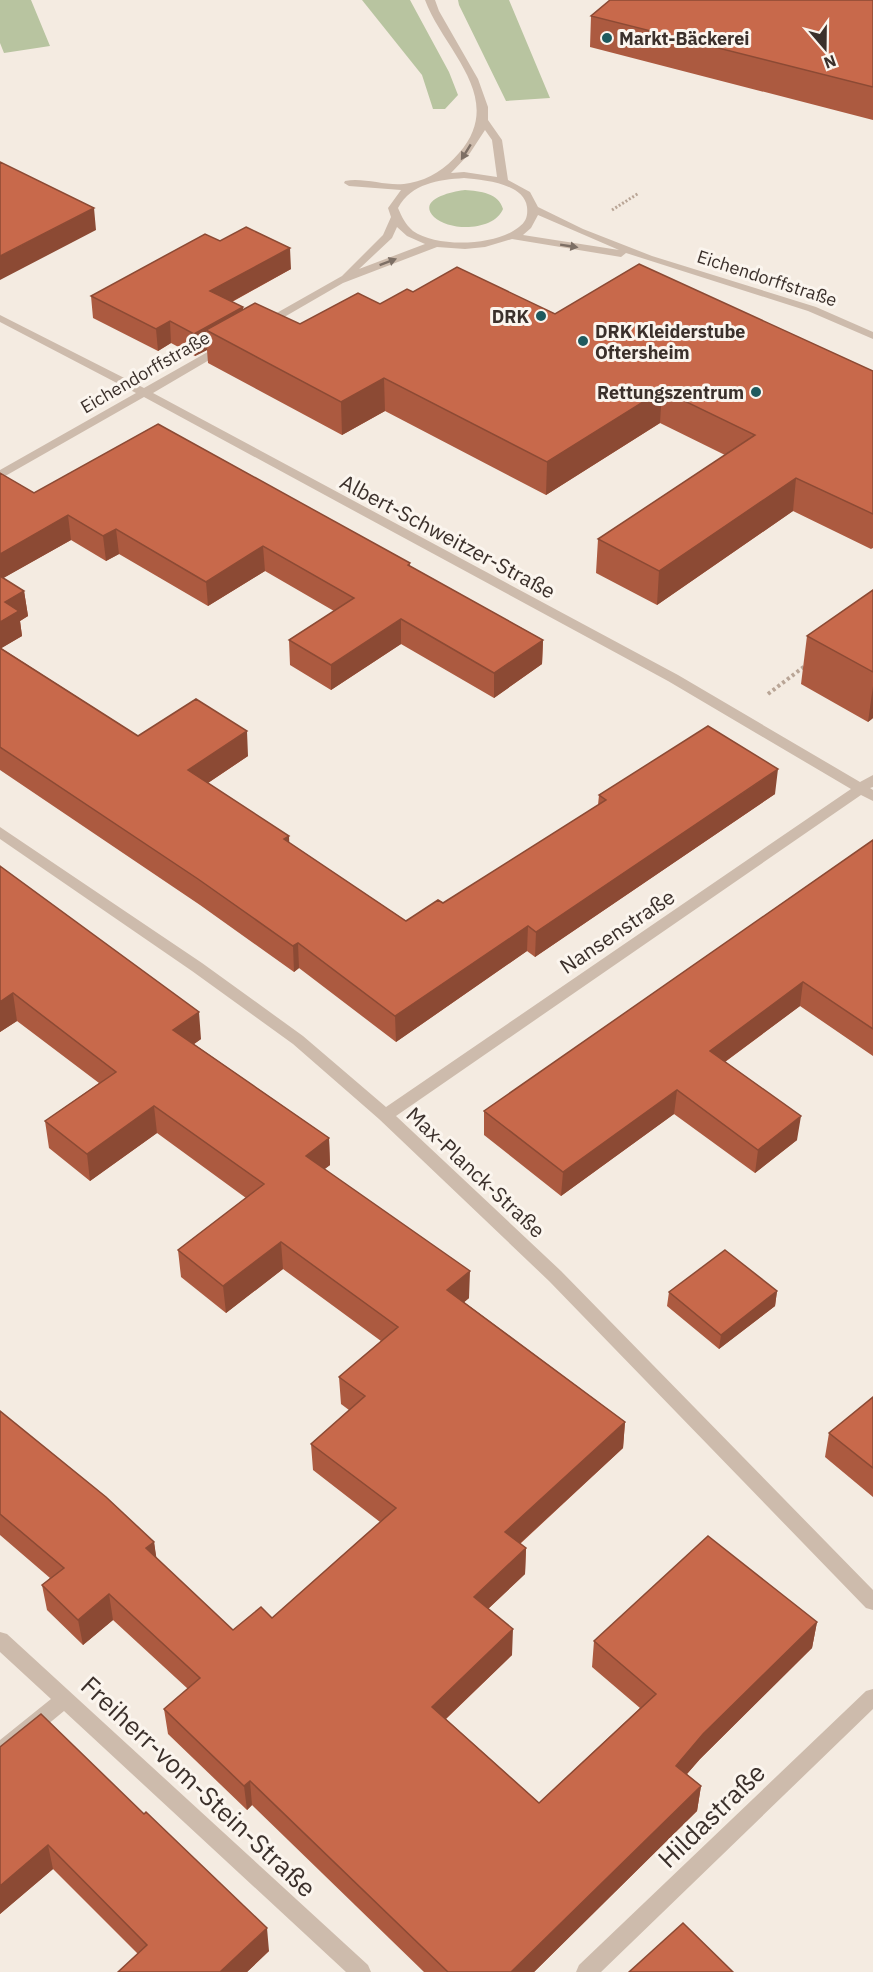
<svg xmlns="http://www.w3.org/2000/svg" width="873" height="1972" viewBox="0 0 873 1972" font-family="'IBM Plex Sans',sans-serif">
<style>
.green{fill:#b8c4a0}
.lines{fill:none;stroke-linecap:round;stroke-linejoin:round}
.path-far1{stroke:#b9a596;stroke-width:3;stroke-dasharray:2 2;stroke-linecap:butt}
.path{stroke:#b9a596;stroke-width:4;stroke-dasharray:3 3;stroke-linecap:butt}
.minor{fill:#cdbbac;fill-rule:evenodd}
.wall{fill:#ac5a40}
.shaded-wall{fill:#8c4a34}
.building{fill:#c8694b;stroke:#8c4a34;stroke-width:1.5}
.oneway{fill:#7d6f65}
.poi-dot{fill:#1f5a5e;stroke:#fbf5ee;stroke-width:2}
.labels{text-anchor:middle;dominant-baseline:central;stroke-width:6;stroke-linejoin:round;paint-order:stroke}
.far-poi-label{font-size:18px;font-weight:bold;fill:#3b302b;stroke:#fbf5ee;text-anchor:start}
.far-street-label{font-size:18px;fill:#3b302b;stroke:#fbf5ee}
.street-label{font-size:21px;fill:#3b302b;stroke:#fbf5ee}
.near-street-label{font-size:26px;fill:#3b302b;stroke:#fbf5ee}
</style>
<rect width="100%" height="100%" fill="#f4ebe1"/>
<path class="green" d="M0,0H31L50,46L4,53L0,43Z
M362,0H410L449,72L458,95L445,109H433L422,75Z
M458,0H509L550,98L506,101L459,5Z
M465,190C480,191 499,193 503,209C494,231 450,232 434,217C416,199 454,191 465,190Z"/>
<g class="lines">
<path class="path-far1" d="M612,210L639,193"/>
<path class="path" d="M768,694L805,666"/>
<path class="minor" d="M425,0H435L439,11L478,79L488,107V120L502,140L508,180L530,192L538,207L583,229L652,256L816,307L873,332V339L808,311L626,253L621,257L512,239L485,247L465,249L437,247L343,283L267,327H259V323L342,276L383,235L391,217L388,208L401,190L349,186L344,183L345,181C366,177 389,188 410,183C430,179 445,169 459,153C507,98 444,51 425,0ZM485,130L492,140L497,177L464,172L451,173L470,153ZM464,178C483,180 524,183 527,207C528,216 526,222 519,227C496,246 437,248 413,231C405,224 402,217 398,208C412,183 438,180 464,178ZM538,215L619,250L523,235L531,228ZM397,227L407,236L425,244L359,269L392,238Z
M0,315L144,388L220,345H228V349L153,393L678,675L860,782L873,775V787L870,788L873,790V801L861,795L396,1116L561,1271L873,1590V1610L866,1608L549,1281L379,1119L293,1044L192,971L0,839V827L202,963L303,1036L386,1107L851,789L668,681L144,397L0,479V470L136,393L0,322Z
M0,1632L7,1634L368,1965L371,1972H346L64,1711L7,1758L0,1761V1740L51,1699L0,1652Z
M873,1689V1709L601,1972H576L579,1965L866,1691Z"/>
</g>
<path class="wall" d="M873,0V120L590,47L591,16Z
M220,241L291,269L232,302L243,307V309L300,324L380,304L413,292L555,314L873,371V548L871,549L793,511L657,605L596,573L598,539L725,455L660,423L546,495L385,411L342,435L208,363L207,350L195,356L171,343L158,351L93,318L91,296Z
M0,473L34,493L410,563V566L543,640L542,664L494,698L401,644L331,690L290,665L289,640L334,611L265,571L208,606L119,554L106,561L71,540L3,578L24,591L28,616L20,621L22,636L1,648L138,736L248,756L208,783L289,843L406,921L443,903L598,805L599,795L775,794L535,957L527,951L396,1042L299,968L294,972L200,905L0,770Z
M873,590V718L868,722L801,684L807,636Z
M873,840V1056L800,1006L725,1062L797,1140L755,1173L674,1114L561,1196L484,1135V1111Z
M0,866L201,1039L194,1044L329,1138L330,1165L324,1169L469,1298L464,1302L625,1422L623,1448L520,1544L526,1548L525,1574L488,1609L512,1655L446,1719L539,1803L640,1708L592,1667L594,1641L817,1622L812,1648L700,1759L687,1774L701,1786L697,1811L534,1972H424L252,1805L247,1810L168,1734L164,1709L188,1689L113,1620L83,1645L47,1610L42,1585L50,1578L0,1535V1411L154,1542L156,1558L233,1630L272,1618L380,1522L313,1470L311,1444L349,1410L341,1404L339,1377L381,1341L283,1269L226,1313L181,1277L178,1250L246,1198L157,1133L90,1181L49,1148L45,1121L99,1083L17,1021L0,1032Z
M777,1291L775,1306L719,1349L667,1306L669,1292Z
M873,1397V1497L825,1457L829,1433Z
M0,1747L269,1951L247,1972H118L138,1954L53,1869L0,1914Z"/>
<path class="shaded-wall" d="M94,208L96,230L0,280V256Z
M290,248L291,269L211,313L210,291Z
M243,307L244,329L206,330L207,350L195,356L194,334Z
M170,321L171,343L158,351L156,329Z
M384,378L385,411L342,435L341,402Z
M662,390L660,423L546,495L547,462Z
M796,478L793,511L657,605L659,571Z
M68,515L71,540L0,580V554Z
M116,529L119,554L106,561L103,536Z
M263,546L265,571L208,606L206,582Z
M24,591L28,616L20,621L22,636L0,649V622L5,602Z
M401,619V644L331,690V665Z
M543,640L542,664L494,698V673Z
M873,686V718L868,722Z
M247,731L248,756L190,795L188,770Z
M778,769L775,794L535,957L536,932Z
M289,836L290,861L284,839Z
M528,926L527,951L396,1042L395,1016Z
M298,943L299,968L294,972L293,946Z
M803,982L800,1006L707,1075L710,1051Z
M13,993L17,1021L0,1032V1002Z
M199,1012L201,1039L176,1057L173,1030Z
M677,1090L674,1114L561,1196L563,1172Z
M154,1106L157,1133L90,1181L87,1154Z
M801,1116L797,1140L755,1173L758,1150Z
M329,1138L330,1165L307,1183L306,1156Z
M281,1242L283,1269L226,1313L223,1286Z
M470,1271L469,1298L447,1317V1290Z
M777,1291L775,1306L719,1349L721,1335Z
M625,1422L623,1448L504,1558L505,1532Z
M154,1542L158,1568L146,1548Z
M526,1548L525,1574L473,1623L474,1597Z
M109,1594L113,1620L83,1645L78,1620Z
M817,1622L812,1648L700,1759L673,1790L676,1766L703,1734Z
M513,1629L512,1655L432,1732V1707Z
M250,1781L252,1805L247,1810L244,1786Z
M701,1786L697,1811L534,1972H511Z
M48,1845L53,1869L0,1914V1886Z
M267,1928L269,1951L247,1972H220Z"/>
<path class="building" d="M610,0H873V87L591,16Z
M0,162L94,208L0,256Z
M246,227L290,248L210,291L243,307L194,334L170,321L156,329L91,296L205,234L220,241Z
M639,264L873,371V514L796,478L659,571L598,539L755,435L662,390L547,462L384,378L341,402L206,330L255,303L300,324L358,293L380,304L407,289L413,292L457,267L555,314Z
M158,424L410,563L408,565L543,640L494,673L401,619L331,665L289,640L354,598L263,546L206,582L116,529L103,536L68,515L0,554V473L34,493Z
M0,576L24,591L5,602L19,611L0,622Z
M873,590V672L807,636Z
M0,648L138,736L196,699L247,731L188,770L289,836L284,839L406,921L438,900L443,903L606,800L599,795L708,726L778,769L536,932L528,926L395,1016L298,943L293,946L198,879L0,747Z
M873,840V1029L803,982L710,1051L801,1116L758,1150L677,1090L563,1172L484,1111Z
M0,866L199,1012L173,1030L329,1138L306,1156L470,1271L447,1290L625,1422L505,1532L526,1548L474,1597L513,1629L432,1707L539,1803L656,1694L594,1641L708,1536L817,1622L703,1734L676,1766L701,1786L511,1972H448L250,1781L244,1786L164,1709L200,1678L109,1594L78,1620L42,1585L64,1568L0,1514V1411L106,1497L154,1542L146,1548L233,1630L261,1607L272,1618L396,1508L311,1444L365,1396L339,1377L398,1327L281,1242L223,1286L178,1250L264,1184L154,1106L87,1154L45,1121L116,1072L13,993L0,1002Z
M725,1250L777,1291L721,1335L669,1292Z
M873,1397V1468L829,1433Z
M41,1714L144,1814L146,1812L267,1928L220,1972H118L147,1945L48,1845L0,1886V1747Z
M683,1923L733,1972H629Z"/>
<defs><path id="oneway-solid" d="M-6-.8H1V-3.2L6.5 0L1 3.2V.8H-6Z" transform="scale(1.5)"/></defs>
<g class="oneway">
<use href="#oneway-solid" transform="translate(466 152) rotate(122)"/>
<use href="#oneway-solid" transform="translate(569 246) rotate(9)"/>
<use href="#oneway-solid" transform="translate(388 262) rotate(-21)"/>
</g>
<g class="poi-dot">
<circle cx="607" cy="38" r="6"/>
<circle cx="541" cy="316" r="6"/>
<circle cx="583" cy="341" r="6"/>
<circle cx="756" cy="392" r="6"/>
</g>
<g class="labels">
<g class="far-poi-label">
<text x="619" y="38">Markt-Bäckerei</text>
<text x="529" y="316" text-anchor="end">DRK</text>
<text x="595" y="331">DRK Kleiderstube<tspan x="595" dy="21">Oftersheim</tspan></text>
<text x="744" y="392" text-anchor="end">Rettungszentrum</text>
</g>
<g class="far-street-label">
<text transform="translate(767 278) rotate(18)">Eichendorffstraße</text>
<text transform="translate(145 372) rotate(-30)">Eichendorffstraße</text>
</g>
<g class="street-label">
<text transform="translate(448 536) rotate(28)">Albert-Schweitzer-Straße</text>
<text transform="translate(617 931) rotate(-34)">Nansenstraße</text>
<text transform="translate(476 1172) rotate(43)">Max-Planck-Straße</text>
</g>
<g class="near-street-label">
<text transform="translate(199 1786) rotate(43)">Freiherr-vom-Stein-Straße</text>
<text transform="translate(711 1815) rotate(-44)">Hildastraße</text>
</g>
</g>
<g transform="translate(825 48) rotate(160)" stroke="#fbf5ee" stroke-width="4.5" paint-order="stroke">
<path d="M0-4.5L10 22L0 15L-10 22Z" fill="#3b302b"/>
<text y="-9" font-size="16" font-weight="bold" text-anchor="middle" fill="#3b302b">N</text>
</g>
</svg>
